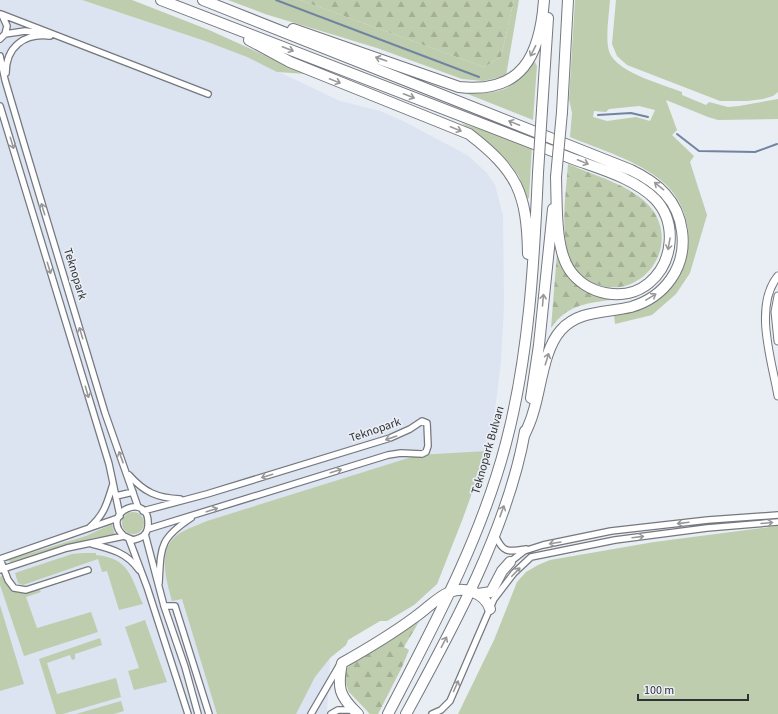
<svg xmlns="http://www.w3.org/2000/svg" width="778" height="714" viewBox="0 0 778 714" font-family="'Source Sans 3',sans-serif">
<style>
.built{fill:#dce3f1}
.green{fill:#becdae;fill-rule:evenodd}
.forest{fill:url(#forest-firs)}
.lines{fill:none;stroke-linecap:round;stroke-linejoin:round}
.stream{stroke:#7084a1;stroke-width:2}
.minor-casing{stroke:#75787e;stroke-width:8}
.tertiary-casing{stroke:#75787e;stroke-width:9}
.trunk-casing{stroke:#75787e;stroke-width:12}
.minor{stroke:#fff;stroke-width:5.5}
.tertiary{stroke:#fff;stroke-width:7}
.trunk{stroke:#fff;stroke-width:10}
.trunk-bridge-casing{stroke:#75787e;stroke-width:12;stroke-linecap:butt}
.trunk-bridge{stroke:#fff;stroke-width:10}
.oneway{stroke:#98989a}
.labels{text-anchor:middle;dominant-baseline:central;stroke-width:3.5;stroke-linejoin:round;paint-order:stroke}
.street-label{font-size:12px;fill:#303134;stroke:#e9edf4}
</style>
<defs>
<pattern id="forest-firs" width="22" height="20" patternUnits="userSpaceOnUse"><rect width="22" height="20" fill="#becdae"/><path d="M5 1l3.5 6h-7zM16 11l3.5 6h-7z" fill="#a4b096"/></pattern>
</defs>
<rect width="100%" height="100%" fill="#e9edf4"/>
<path class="built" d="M0,0H82L205,41L247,57L340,101L380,111L403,121L467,155L487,173L495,185L503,216L504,305L501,362L495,410L485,459L437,584L414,605L387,621H380L348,640L346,645L330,658L327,714H0Z"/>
<path class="green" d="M82,0H132L209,30L306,74L277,72L247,57L205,41Z
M228,0H300L484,67L501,57L514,0H519L506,76L483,81L462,79L377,48L265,14Z
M575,0H610C609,15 606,32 608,47C610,71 662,84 682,92V95L706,105L709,102L728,107L739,106L778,99V119L718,120L708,117L666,100L677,130L672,135L694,156L690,162L707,215L690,273L676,294L652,315L615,324L614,315C632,311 649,306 663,294C698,266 696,210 663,182C637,160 601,150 570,137L572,113L569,99ZM639,106L655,110L650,121L636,117L607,121L593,117L594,111L606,112L609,109Z
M616,0H778V92L773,96L763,99L747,101H720L627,65L617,56L612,44Z
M534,60L537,66L533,120L455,89C474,93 499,97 515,82C522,75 528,67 534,60Z
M461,123L532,146L529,198L525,199C523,192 522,181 518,175C504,153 482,138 461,123Z
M487,451L463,518L437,584L414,605L387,621H380L348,640L346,645L330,658L315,677L296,714H217L182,599L172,601C167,583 158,554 173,539C181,530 196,526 207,521L418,455Z
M122 523a11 11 0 1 1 22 0a11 11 0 1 1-22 0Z
M112,524L115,535L93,538L11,562L8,560L86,536Z
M778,526V714H458L494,640L517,582L526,572L538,565L550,560L654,542Z
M84,553H96V555C130,558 131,578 143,604L119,610L107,571L102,572L98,559L23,585L18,583L15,573L72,554Z
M3,575C14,595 17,596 39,589L41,592L26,597L37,628L91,612L98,632L24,656L0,585V577Z
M0,605L24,684L0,691Z
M145,620L167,682L134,690L128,671L139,668L125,627Z
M100,638L102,645L75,654V659L72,660L70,655L47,663L57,694L116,678L121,697L63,714H56L39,659Z
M121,701L124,711L114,714H76Z"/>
<path class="forest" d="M300,0H514L501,57L484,67Z
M568,164C593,175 634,186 651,208C684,250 635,308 588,280C580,275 572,267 569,257C560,227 566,194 568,164Z
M557,253L565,268L618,299C590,303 568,303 551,328Z
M420,620L404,647L409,650L402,667L378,714H370L349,692L344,679L346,669L356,659Z"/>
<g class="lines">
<path class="stream" d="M276,0L479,77
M598,115L631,113L648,117
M677,134L699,151L755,152L777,144"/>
<defs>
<path id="minor" d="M1,14L208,94
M5,34L25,31L42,33
M0,39L5,34L7,26L2,15
M0,56L5,80L24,144L105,413L138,507
M6,73C6,47 24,33 50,36
M0,106L109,464L120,516
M129,475C144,492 157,498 180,499
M116,496L133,492
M143,511L207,494L390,438L410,429L422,421L427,423L428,446L426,452L422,454L401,453L388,455L148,529
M89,528C105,514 107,503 113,484
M145,534L164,606L185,667L198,714
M495,535C503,553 507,552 526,549
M129,539L147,587L188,714
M92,544C112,549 127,553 139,570
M0,559L118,518
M0,559L8,580L14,588L26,590L88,570
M510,562L524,551L543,545L611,531L708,520L778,515
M0,570L67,548L124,536L133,540C141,538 147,536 148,526C151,489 98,513 124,536
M159,583C161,547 159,539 191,518
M164,606H175L209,714
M311,714L339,666
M331,714L338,710H354
M432,714L441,710L450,701L494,599L514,573L531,557L615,540L707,528L778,522"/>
<path id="tertiary" d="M778,276C753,306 772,361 778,396
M778,296L775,312L778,341"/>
<path id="trunk" d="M161,0L573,159C600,169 634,178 655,199C677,222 674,262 649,283C625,303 586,295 569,269C555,247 557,204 556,177
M203,0L631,170C658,183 678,200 682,231C687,267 665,297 631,307C606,313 579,310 561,330C543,350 541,389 533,413C531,421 527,429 524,436
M293,29L459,87C522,94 540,56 544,0
M249,40L290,62L469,134C517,171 527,193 528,254
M542,110L548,18
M562,112L568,0
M531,398L539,345L553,209
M478,594L491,592L502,571L510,562
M358,714C339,696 337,688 342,663C367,649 392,634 415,617C427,609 437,597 450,592C465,586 485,593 490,609
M388,714C433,627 481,539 506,443C529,355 534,264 538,173
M406,714C453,628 508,528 525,431"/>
</defs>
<use href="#minor" class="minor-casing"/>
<use href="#tertiary" class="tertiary-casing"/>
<use href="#trunk" class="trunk-casing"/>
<use href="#minor" class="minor"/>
<use href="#tertiary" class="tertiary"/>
<use href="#trunk" class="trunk"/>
<defs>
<path id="trunk-bridge" d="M538,173L542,110
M556,177L562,112"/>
</defs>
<use href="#trunk-bridge" class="trunk-bridge-casing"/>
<use href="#trunk-bridge" class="trunk-bridge"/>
</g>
<defs><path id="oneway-shaft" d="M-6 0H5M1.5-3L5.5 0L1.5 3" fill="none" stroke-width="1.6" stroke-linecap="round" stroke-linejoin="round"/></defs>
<g class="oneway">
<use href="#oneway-shaft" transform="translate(288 49) rotate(21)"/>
<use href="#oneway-shaft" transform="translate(533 51) rotate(117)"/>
<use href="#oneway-shaft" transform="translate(381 59) rotate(-161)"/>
<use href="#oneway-shaft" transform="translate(335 81) rotate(22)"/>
<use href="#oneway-shaft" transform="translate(409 96) rotate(21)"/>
<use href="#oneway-shaft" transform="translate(514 123) rotate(-158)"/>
<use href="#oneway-shaft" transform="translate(456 129) rotate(22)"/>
<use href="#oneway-shaft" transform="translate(12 143) rotate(73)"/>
<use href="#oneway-shaft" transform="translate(583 162) rotate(22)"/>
<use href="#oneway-shaft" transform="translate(659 186) rotate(-141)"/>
<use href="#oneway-shaft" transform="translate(43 209) rotate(-107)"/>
<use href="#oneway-shaft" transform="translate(669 244) rotate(100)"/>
<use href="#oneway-shaft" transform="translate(49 268) rotate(73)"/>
<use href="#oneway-shaft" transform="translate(651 297) rotate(-31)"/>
<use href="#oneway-shaft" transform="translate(543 300) rotate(-85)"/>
<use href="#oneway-shaft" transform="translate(81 333) rotate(-107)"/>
<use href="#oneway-shaft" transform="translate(547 359) rotate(-73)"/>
<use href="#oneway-shaft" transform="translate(87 392) rotate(73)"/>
<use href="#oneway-shaft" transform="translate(391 438) rotate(161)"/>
<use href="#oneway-shaft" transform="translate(121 457) rotate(-110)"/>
<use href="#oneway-shaft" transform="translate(336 471) rotate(-17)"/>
<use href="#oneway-shaft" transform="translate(267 476) rotate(163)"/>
<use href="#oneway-shaft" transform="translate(212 510) rotate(-18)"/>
<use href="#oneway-shaft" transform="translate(502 511) rotate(-70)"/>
<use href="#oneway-shaft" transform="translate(683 523) rotate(173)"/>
<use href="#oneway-shaft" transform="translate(767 523) rotate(-5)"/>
<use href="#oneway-shaft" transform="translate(638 537) rotate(-7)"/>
<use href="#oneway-shaft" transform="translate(555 543) rotate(171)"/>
<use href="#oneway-shaft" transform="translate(516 572) rotate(-46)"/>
<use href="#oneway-shaft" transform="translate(444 642) rotate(-63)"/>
<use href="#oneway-shaft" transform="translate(456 686) rotate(-66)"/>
</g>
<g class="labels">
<g class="street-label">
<text transform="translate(75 274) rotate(73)">Teknopark</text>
<text transform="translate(375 430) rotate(-19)">Teknopark</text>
<text transform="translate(488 450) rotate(-74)">Teknopark Bulvarı</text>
</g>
</g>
<path d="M638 694v6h110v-6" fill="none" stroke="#303134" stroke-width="2"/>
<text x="644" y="694" font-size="12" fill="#303134" stroke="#e9edf4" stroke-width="3" paint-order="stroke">100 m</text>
</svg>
